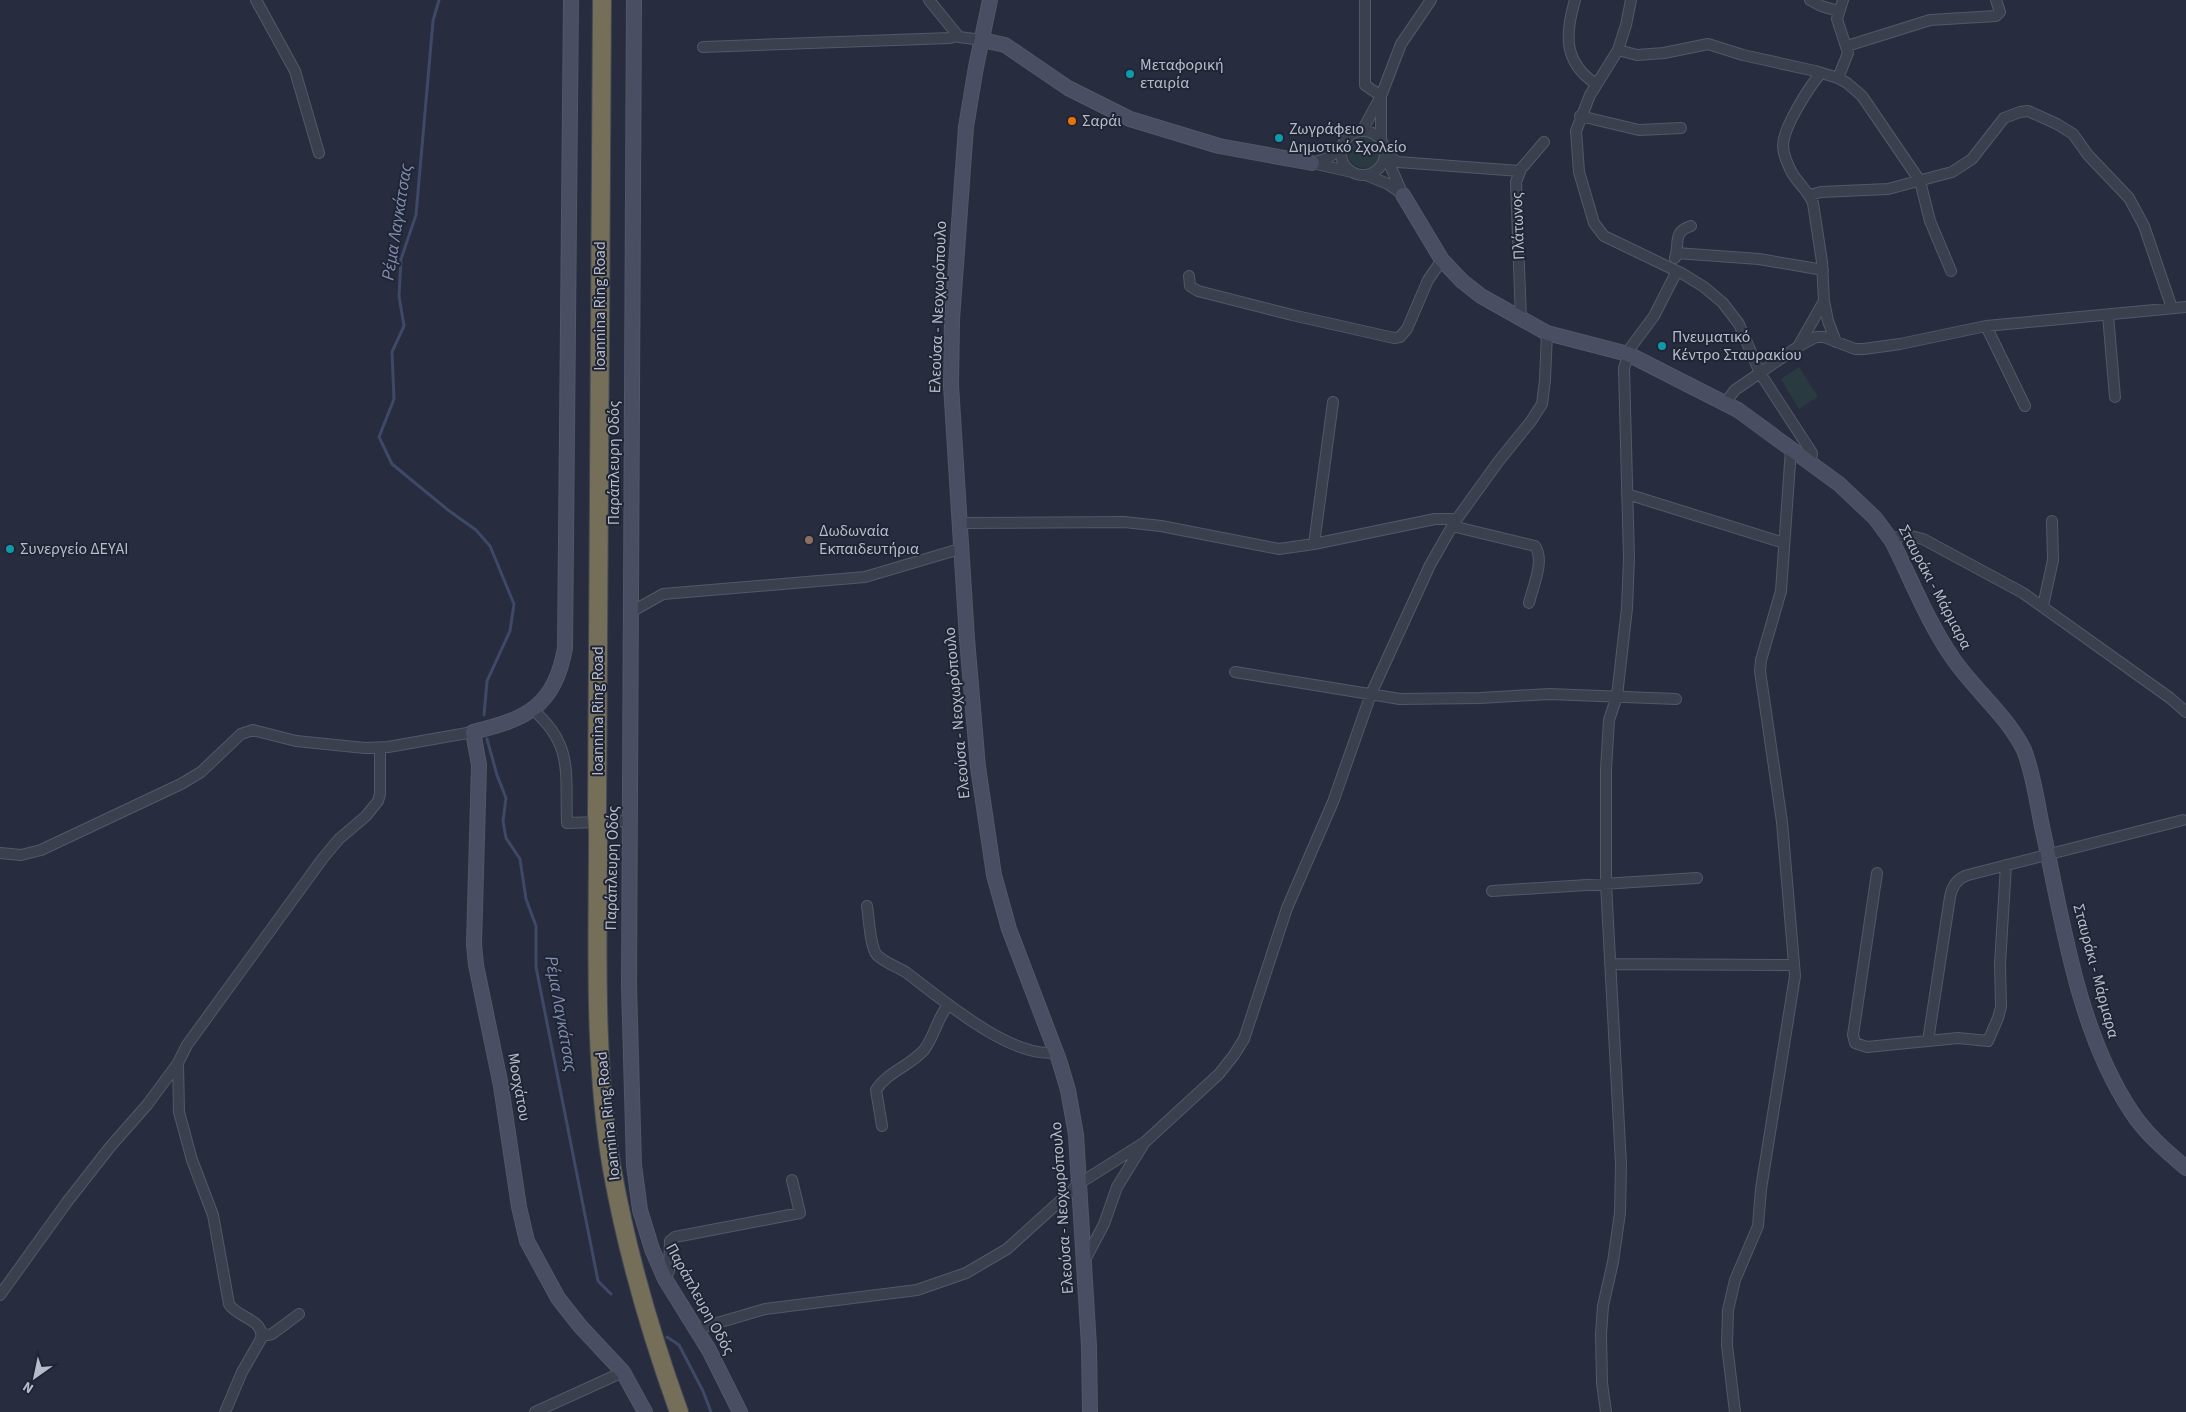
<svg xmlns="http://www.w3.org/2000/svg" width="2186" height="1412" viewBox="0 0 2186 1412" font-family="'Source Sans 3',sans-serif">
<style>
.green{fill:#293a40}
.lines{fill:none;stroke-linecap:round;stroke-linejoin:round}
.stream{stroke:#3e4867;stroke-width:3}
.street-casing{stroke:#535867;stroke-width:12}
.secondary-casing{stroke:#535867;stroke-width:16}
.highway-casing{stroke:#434857;stroke-width:20}
.street{stroke:#3b404f;stroke-width:10}
.secondary{stroke:#494e62;stroke-width:14}
.highway{stroke:#756f59;stroke-width:18}
.highway-bridge-casing{stroke:#434857;stroke-width:20;stroke-linecap:butt}
.highway-bridge{stroke:#756f59;stroke-width:18}
.culture-dot{fill:#0f9aa8;stroke:#202535;stroke-width:2}
.food-dot{fill:#e8710a;stroke:#202535;stroke-width:2}
.education-dot{fill:#8d6e63;stroke:#202535;stroke-width:2}
.labels{text-anchor:middle;dominant-baseline:central;stroke-width:4;stroke-linejoin:round;paint-order:stroke}
.poi-label{font-size:16px;fill:#b8bcca;stroke:#202535;text-anchor:start}
.street-label{font-size:16px;fill:#b8bcca;stroke:#202535}
.water-label{font-size:18px;font-style:italic;fill:#818db0;stroke:#202535}
</style>
<rect width="100%" height="100%" fill="#272d3f"/>
<path class="green" d="M1348 152a16 16 0 1 1 32 0a16 16 0 1 1-32 0Z
M1799,367L1818,397L1799,409L1781,379Z"/>
<g class="lines">
<path class="stream" d="M439,0L433,21L416,215L401,259L399,296L404,326L392,352L394,399L379,437L392,464L448,510L476,530L490,546L514,604L510,631L487,681L484,715
M487,739L497,775L506,798L503,821L506,838L520,859L526,899L536,926V967L598,1281L611,1294
M667,1337L679,1345L703,1391L711,1412"/>
<defs>
<path id="street" d="M256,0L295,71L319,153
M929,0L959,37L982,40
M1365,0V85L1381,96
M1575,0C1565,34 1563,62 1596,84
M1631,0L1626,25L1618,50L1590,95L1576,131L1579,172L1594,223L1604,236L1683,274L1704,287L1723,303L1739,324L1760,373L1812,453L1811,462
M1810,0L1821,6L1838,11
M1847,46L1930,20L1996,16L2000,12L1996,0
M703,47L950,38L958,36
M1618,50L1637,55L1664,53L1708,44L1743,55L1815,71L1838,78L1847,83L1862,96L1920,181L1930,221L1951,271
M1838,78L1848,53L1837,19L1843,0
M1580,116L1639,130L1681,128
M1362,131L1381,96L1401,44L1431,0
M1341 153a22 22 0 1 1 44 0a22 22 0 1 1-44 0Z
M1381,140V97
M1385,154L1398,162L1520,171
M1385,154L1403,195
M1312,163L1352,172
M1312,163L1328,158L1341,148
M1366,175L1388,184L1401,193
M1810,195L1821,192L1888,189L1952,172L1972,159L2004,118L2020,112L2028,111L2057,124L2073,134L2088,155L2129,198L2144,226L2172,308
M1676,253L1759,259L1823,270
M1675,258C1680,243 1672,232 1691,226
M1189,276L1190,286L1198,291L1292,315L1394,338L1400,337L1407,329L1428,280L1442,260
M1824,301L1828,321L1836,342
M2108,315L2115,397
M1521,320L1516,182L1521,169L1544,142
M1986,326L2025,406
M1799,345L1824,301L1822,262L1813,203C1808,190 1797,183 1791,171C1787,163 1783,154 1783,145C1784,126 1809,87 1821,73
M1725,403L1735,390L1799,346L1816,337H1824L1855,349H1864L1900,344L1986,326L2186,307
M1627,494L1784,543
M961,523L1124,522L1161,526L1279,549L1314,544L1435,519H1450L1456,520
M1452,526L1535,546C1545,561 1533,586 1529,603
M1890,539L1907,535L1923,539L2023,593L2170,698L2186,712
M1314,544L1333,402
M2043,606L2053,560L2052,521
M631,612L663,594L865,577L963,548
M1235,672L1400,699L1480,698L1549,694L1676,699
M533,710C574,745 565,774 567,823L630,821
M0,853L21,855L41,850L181,784L201,772L241,734L253,730L296,741L365,748L388,747L473,732
M1877,873L1853,1035L1855,1043L1867,1047L1958,1038L1988,1041L1998,1018L2001,1007L2000,964L2006,865
M1492,891L1697,878
M867,906C869,918 870,947 877,955C885,963 898,967 907,973C940,998 1014,1061 1057,1052
M1610,964L1794,965
M1928,1041L1950,897C1952,886 1958,878 1968,875L2183,820
M882,1126L876,1090C887,1072 910,1066 924,1050C934,1037 937,1019 948,1005
M1085,1260L1104,1224L1117,1187L1143,1145
M665,1279L669,1271L670,1241L675,1237L800,1213L792,1180
M0,1295L67,1202L110,1147L147,1105L178,1063
M697,1329L765,1309L917,1290L966,1273L1007,1249L1080,1183L1145,1142L1219,1074L1234,1055L1244,1039L1287,908L1333,802L1371,694L1430,565L1454,523L1498,462L1531,421L1542,404L1545,380L1547,333
M262,1333L267,1335L272,1334L299,1314
M225,1412L242,1372L261,1339C265,1319 237,1318 229,1304L213,1215L192,1160L179,1112L178,1063L187,1045L323,858L339,839L366,816L378,801L380,794V748
M535,1412L623,1372
M1606,1412L1602,1383L1601,1334L1603,1306L1613,1262L1620,1213L1621,1164L1606,884V769L1609,720L1617,696L1627,608L1629,559L1624,368L1631,347L1654,316L1677,271
M1735,1412L1727,1345L1728,1310L1735,1280L1758,1226L1761,1189L1795,976L1782,822L1760,671L1761,660L1781,591L1791,449"/>
<path id="secondary" d="M571,0L565,648C555,706 527,719 473,732L479,765L474,944L476,965L501,1086L519,1207L527,1241L558,1298L580,1326L623,1372L645,1412
M634,0L629,986L634,1165L640,1210L652,1249L665,1279L709,1350L740,1412
M990,0L976,67L966,127L952,320L951,385L967,639L978,767L994,875L1009,929L1059,1060L1068,1090L1076,1135L1089,1346L1090,1412
M982,40L1005,45L1068,88L1130,119L1219,146L1312,163
M1403,195L1442,260L1462,281L1481,296L1547,333L1628,354L1738,410L1839,484L1875,518L1892,541C1912,581 1928,623 1954,660C1975,690 2008,717 2024,750C2034,775 2037,804 2043,831C2063,923 2078,1031 2131,1111C2145,1133 2166,1151 2186,1168"/>
<path id="highway" d="M597,813L602,0
M598,833C598,944 593,1058 612,1169C627,1252 650,1332 679,1412"/>
</defs>
<use href="#street" class="street-casing"/>
<use href="#secondary" class="secondary-casing"/>
<use href="#highway" class="highway-casing"/>
<use href="#street" class="street"/>
<use href="#secondary" class="secondary"/>
<use href="#highway" class="highway"/>
<defs>
<path id="highway-bridge" d="M597,813L598,833"/>
</defs>
<use href="#highway-bridge" class="highway-bridge-casing"/>
<use href="#highway-bridge" class="highway-bridge"/>
</g>
<g class="culture-dot">
<circle cx="1130" cy="74" r="5"/>
<circle cx="1279" cy="138" r="5"/>
<circle cx="1662" cy="346" r="5"/>
<circle cx="10" cy="549" r="5"/>
</g>
<circle class="food-dot" cx="1072" cy="121" r="5"/>
<circle class="education-dot" cx="809" cy="540" r="5"/>
<g class="labels">
<g class="poi-label">
<text x="1140" y="65">Μεταφορική<tspan x="1140" dy="18">εταιρία</tspan></text>
<text x="1082" y="121">Σαράι</text>
<text x="1289" y="129">Ζωγράφειο<tspan x="1289" dy="18">Δημοτικό Σχολείο</tspan></text>
<text x="1672" y="337">Πνευματικό<tspan x="1672" dy="18">Κέντρο Σταυρακίου</tspan></text>
<text x="819" y="531">Δωδωναία<tspan x="819" dy="18">Εκπαιδευτήρια</tspan></text>
<text x="20" y="549">Συνεργείο ΔΕΥΑΙ</text>
</g>
<g class="street-label">
<text transform="translate(1518 226) rotate(-92)">Πλάτωνος</text>
<text transform="translate(600 306) rotate(-90)">Ioannina Ring Road</text>
<text transform="translate(938 307) rotate(-88)">Ελεούσα - Νεοχωρόπουλο</text>
<text transform="translate(614 463) rotate(-90)">Παράπλευρη Οδός</text>
<text transform="translate(1935 587) rotate(62)">Σταυράκι - Μάρμαρα</text>
<text transform="translate(598 711) rotate(-90)">Ioannina Ring Road</text>
<text transform="translate(957 713) rotate(-95)">Ελεούσα - Νεοχωρόπουλο</text>
<text transform="translate(612 868) rotate(-89)">Παράπλευρη Οδός</text>
<text transform="translate(2096 971) rotate(75)">Σταυράκι - Μάρμαρα</text>
<text transform="translate(519 1087) rotate(80)">Μοσχάτου</text>
<text transform="translate(608 1116) rotate(-96)">Ioannina Ring Road</text>
<text transform="translate(1062 1208) rotate(-94)">Ελεούσα - Νεοχωρόπουλο</text>
<text transform="translate(700 1299) rotate(61)">Παράπλευρη Οδός</text>
</g>
<g class="water-label">
<text transform="translate(397 222) rotate(-81)">Ρέμα Λαγκάτσας</text>
<text transform="translate(561 1014) rotate(80)">Ρέμα Λαγκάτσας</text>
</g>
</g>
<g transform="translate(35 1377) rotate(213)" stroke="#202535" stroke-width="4" paint-order="stroke">
<path d="M0-4L9 19L0 12L-9 19Z" fill="#b8bcca"/>
<text y="-8" font-size="14" font-weight="bold" text-anchor="middle" fill="#b8bcca">N</text>
</g>
</svg>
